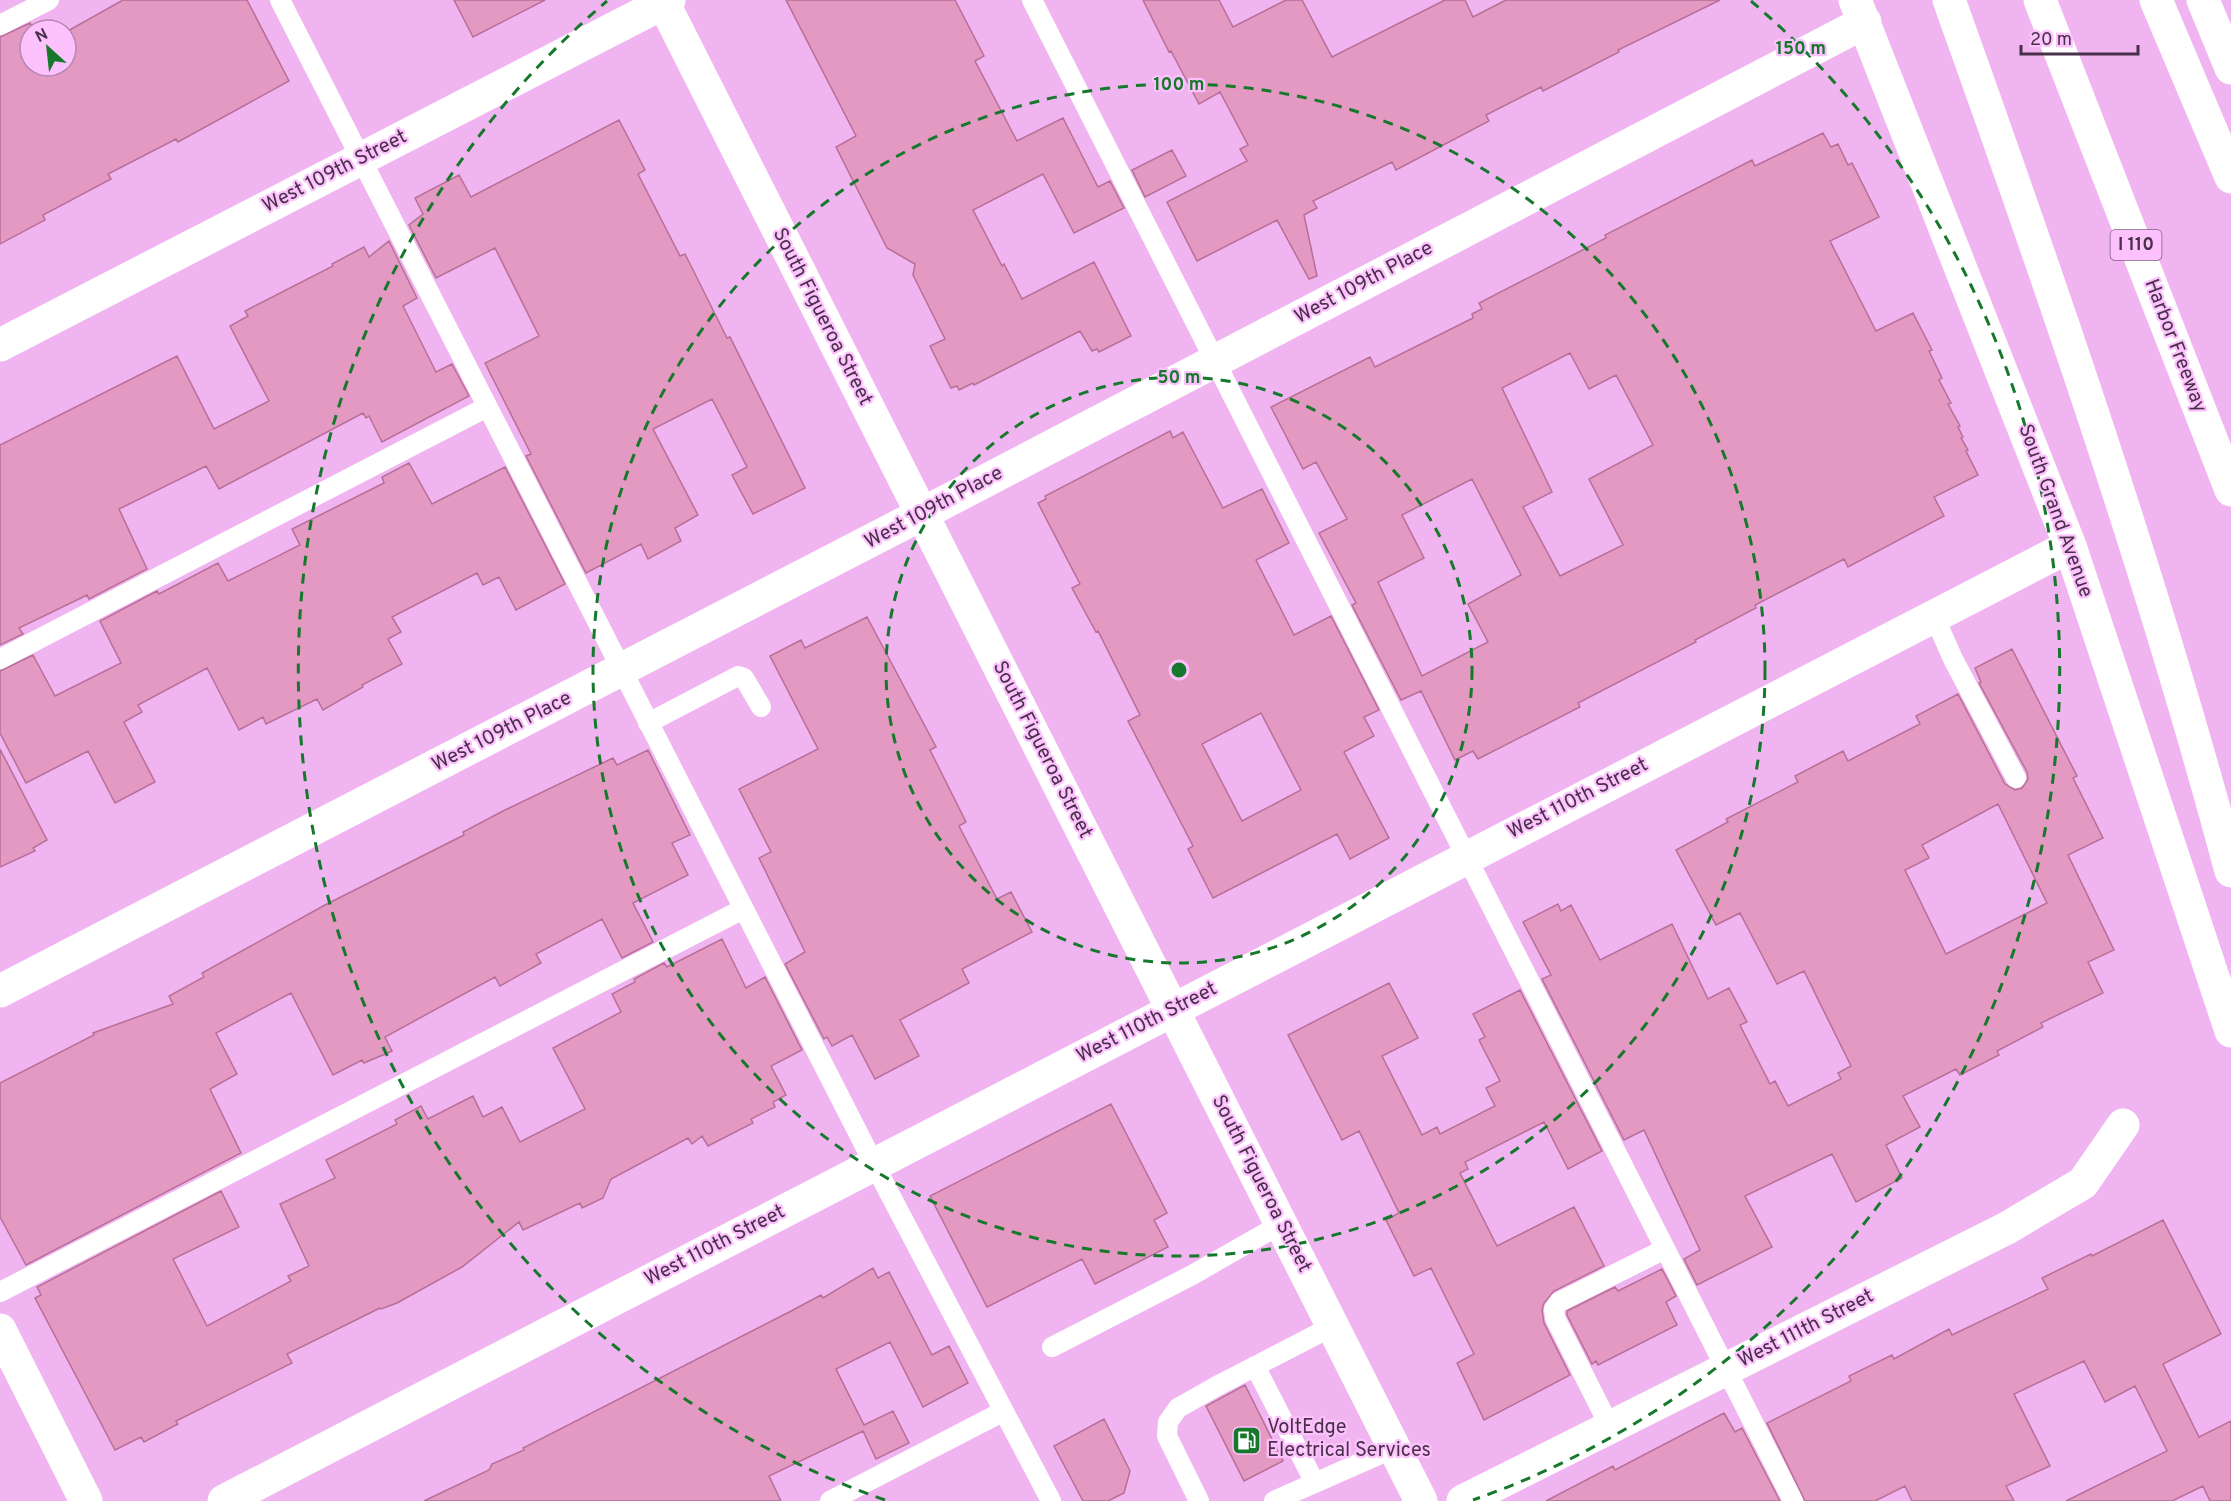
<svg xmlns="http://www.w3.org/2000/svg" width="2231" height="1501" viewBox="0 0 2231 1501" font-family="Overpass,sans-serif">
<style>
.building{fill:#e499c2;stroke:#b76f97;stroke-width:1.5;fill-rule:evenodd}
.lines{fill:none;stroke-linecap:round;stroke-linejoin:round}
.service{stroke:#fff;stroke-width:20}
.minor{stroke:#fff;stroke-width:33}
.secondary{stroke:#fff;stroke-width:33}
.motorway{stroke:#fff;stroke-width:33}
.ring{fill:none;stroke:#15782a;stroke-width:3;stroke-dasharray:10 8}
.labels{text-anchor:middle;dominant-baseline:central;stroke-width:4.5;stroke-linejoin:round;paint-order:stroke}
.shield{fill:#fdc1fe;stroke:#7e5c7f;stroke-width:1.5}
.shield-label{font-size:18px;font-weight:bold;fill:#483048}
.street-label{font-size:20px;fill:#483048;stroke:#fdc1fe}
.poi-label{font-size:20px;fill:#483048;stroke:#fdc1fe;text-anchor:start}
.centre{fill:#15782a;stroke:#fdc1fe;stroke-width:3}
.ring-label{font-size:18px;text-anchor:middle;font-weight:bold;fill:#15782a;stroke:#fdc1fe;stroke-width:4.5;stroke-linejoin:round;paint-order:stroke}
</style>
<rect width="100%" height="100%" fill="#f0b4f1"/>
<path class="building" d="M123,0H247L289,81L178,142L176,139L108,174L111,179L43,215L45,220L0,244V37L30,23L34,30H30V66H66V32Z
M454,0H545L473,37Z
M786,0H955L984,56L975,61L1017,141L1063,118L1098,187L1110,181L1124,208L1074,233L1043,174L973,210L1002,266L1004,264L1022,299L1094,262L1131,336L1099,352L1097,349L1092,351L1080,331L974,385L973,383L959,390L957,386L951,388L930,346L945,339L913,275L915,264L887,248L836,147L856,136Z
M1143,0H1219L1233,27L1286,0H1302L1332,57L1445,0H1465L1473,17L1506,0H1720L1618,50L1619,52L1543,91L1541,87L1486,115L1489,121L1396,170L1392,162L1313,201L1317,208L1304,215L1317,276L1309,279L1277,220L1197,261L1167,202L1247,161L1240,149L1248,145L1220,92L1199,104L1171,51L1169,52Z
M619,120L645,170L638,174L680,256L685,254L727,338L730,337L805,488L753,514L732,475L747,467L712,399L653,429L698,515L675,528L681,541L648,559L641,544L586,573L526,456L531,454L485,363L539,336L495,248L436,278L409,225L423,214L415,198L459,175L471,197Z
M1823,133L1831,147L1838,144L1848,165L1852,163L1879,217L1830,241L1876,331L1913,313L1932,350L1929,351L1942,378L1939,380L1951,403L1948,404L1960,426L1958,427L1963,437L1961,438L1968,450L1966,451L1978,475L1934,497L1944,516L1848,567L1844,559L1755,605L1756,608L1695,640L1696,642L1578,703L1580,707L1478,759L1473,751L1455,760L1421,691L1401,700L1352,605L1356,603L1319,533L1347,519L1316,462L1303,469L1271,407L1370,357L1375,367L1473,318L1472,314L1482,309L1479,303L1606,238L1605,235L1752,160L1755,166ZM1570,353L1589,389L1616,375L1653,445L1589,479L1623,545L1560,576L1523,507L1552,492L1502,388ZM1472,479L1521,575L1468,604L1488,642L1422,676L1378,582L1424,558L1402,515Z
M1172,150L1186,176L1145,197L1132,170Z
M389,241L417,298L403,306L436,372L452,364L469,396L382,442L369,416L366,418L363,413L219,489L206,466L119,509L147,569L89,599L87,595L19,628L23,634L0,645V445L177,356L214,429L269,401L230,326L248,316L245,311L333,266L332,264L364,247L369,257Z
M1170,431L1173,438L1183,432L1223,508L1262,489L1289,543L1256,560L1294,635L1331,616L1379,710L1364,717L1374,736L1344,752L1389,838L1350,859L1337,834L1213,898L1188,849L1193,846L1128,721L1140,715L1098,631L1096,632L1072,588L1080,584L1038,503L1046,499L1045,496ZM1261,713L1301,790L1242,821L1202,744Z
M409,463L432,504L505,467L565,584L516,610L499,577L483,585L477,573L392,617L401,632L388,639L402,664L362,685L363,687L323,710L317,699L266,724L263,717L239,730L207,668L138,705L142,712L124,722L155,782L115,803L88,751L26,783L0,733V671L33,655L55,696L121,663L100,621L157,591L159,594L218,563L228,581L300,545L292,529L384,483L382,477Z
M867,617L936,747L930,750L966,822L959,826L997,899L1011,892L1032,932L962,969L969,983L900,1020L919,1056L875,1079L852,1035L832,1046L827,1037L824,1039L785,964L805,952L759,858L771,852L739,789L818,749L770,656L801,640L805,648Z
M2012,649L2077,776L2073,778L2103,838L2068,855L2114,950L2088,962L2103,993L2041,1023L2043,1027L1997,1051L1999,1055L1960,1075L1956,1069L1903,1096L1920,1127L1886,1145L1902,1178L1856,1202L1832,1154L1745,1196L1772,1247L1697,1285L1684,1259L1700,1250L1644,1130L1624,1140L1542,979L1551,975L1523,922L1558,904L1561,911L1571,905L1600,960L1672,924L1708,999L1729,988L1747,1022L1740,1025L1770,1084L1775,1081L1788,1106L1841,1079L1838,1073L1851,1066L1804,971L1777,984L1740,913L1716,925L1676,850L1728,822L1726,819L1798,782L1795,776L1843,751L1848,761L1920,724L1916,716L1958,694L2005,784L2015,790L2022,788L2028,779L2027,772L1979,683L1981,682L1975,668ZM1998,804L2047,903L1946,954L1905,870L1929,858L1922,845Z
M0,749L47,840L33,848L35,851L0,867Z
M648,750L690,835L672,843L688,875L633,903L653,942L622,958L602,919L536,954L541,963L500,986L495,977L385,1037L392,1051L364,1063L362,1060L333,1075L291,993L216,1033L237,1074L210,1089L241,1153L26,1265L0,1217V1083L94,1035L93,1033L173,1004L169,996L204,977L202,973L325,905L464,835L463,832L503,811L613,758L617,765Z
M722,939L746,988L765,977L802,1050L771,1066L786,1095L773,1102L775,1107L751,1119L753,1123L708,1146L702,1136L692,1144L688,1138L611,1179L603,1198L582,1208L580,1203L523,1230L519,1222L462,1267L397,1303L381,1309L380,1308L287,1354L292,1363L176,1421L178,1424L144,1442L141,1437L115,1450L35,1298L41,1295L37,1287L221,1191L239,1227L173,1259L207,1326L291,1281L288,1276L309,1266L280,1204L335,1178L326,1160L397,1124L395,1120L421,1106L428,1119L473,1096L483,1117L502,1107L520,1142L585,1109L553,1048L621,1012L612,994L635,982L634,979L664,963L667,967Z
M1389,983L1418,1038L1382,1056L1422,1135L1437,1127L1440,1134L1495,1106L1486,1088L1500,1081L1479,1040L1485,1037L1473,1014L1520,990L1602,1151L1568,1169L1544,1122L1465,1162L1468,1169L1460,1173L1497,1246L1574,1207L1604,1266L1554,1291L1544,1303L1542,1310L1544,1323L1570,1375L1484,1420L1457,1363L1474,1354L1431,1268L1414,1276L1386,1220L1399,1213L1359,1131L1342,1140L1288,1035Z
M1111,1104L1167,1213L1154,1220L1168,1247L1095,1284L1082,1259L987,1307L930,1196Z
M2163,1220L2221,1334L2163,1364L2199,1437L2231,1421V1501H2210L2203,1486L2172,1501H2066L2167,1451L2135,1386L2105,1402L2084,1361L2014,1394L2050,1466L2006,1486L2014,1501H1912L1905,1486L1875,1501H1805L1767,1423L1851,1381L1849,1376L1892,1355L1894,1359L1949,1329L1952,1335L2048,1289L2042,1278L2091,1254L2092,1256Z
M873,1268L878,1278L889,1272L932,1355L949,1346L968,1383L923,1407L890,1342L836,1369L864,1425L893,1411L909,1443L876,1459L863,1431L769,1476L781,1501H424L489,1470L492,1464L524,1450L523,1448L793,1310L821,1295L823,1298Z
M1662,1269L1676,1296L1666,1302L1677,1325L1598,1365L1596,1361L1592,1364L1567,1315V1311L1615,1287L1618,1291Z
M1245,1385L1283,1461L1244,1481L1206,1406Z
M1724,1413L1735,1432L1742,1428L1780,1501H1546L1613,1466L1615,1470Z
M1104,1419L1130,1471L1124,1493L1108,1501H1083L1054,1446Z"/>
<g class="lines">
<path class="service" d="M280,0L874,1164L1051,1501
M1032,0L1793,1501
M0,25L49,0
M1934,616L1953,659L2016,778
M0,659L487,407
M648,723L738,676L744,678L761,707
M0,1292L743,909
M1052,1347L1194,1274L1281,1224
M1255,1366L1315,1483
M1610,1427L1555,1318L1554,1309L1559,1302L1665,1249
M830,1501L1004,1411
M1199,1501L1167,1436L1168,1422L1178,1408L1217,1386L1333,1326
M1274,1501L1394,1448"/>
<path class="minor" d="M1855,0L2070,546L2231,1031
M0,345L669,0
M0,991L922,514L1865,22
M0,1330L86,1501
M224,1501L2070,546
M1463,1501L2007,1228L2083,1183L2123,1125"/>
<path class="secondary" d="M662,0L1421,1501"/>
<path class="motorway" d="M1949,0C2052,287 2152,576 2231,871
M2040,0L2231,490
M2156,0L2231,177
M2203,0L2231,68"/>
</g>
<g class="ring">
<circle cx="1179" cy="670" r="293"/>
<circle cx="1179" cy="670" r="586"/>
<path d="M885 1500A880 880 0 0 1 607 1M1751 1A880 880 0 0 1 1473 1500"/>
</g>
<defs>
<symbol id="fuel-square" viewBox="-11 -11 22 22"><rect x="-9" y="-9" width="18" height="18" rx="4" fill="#15782a" stroke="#fdc1fe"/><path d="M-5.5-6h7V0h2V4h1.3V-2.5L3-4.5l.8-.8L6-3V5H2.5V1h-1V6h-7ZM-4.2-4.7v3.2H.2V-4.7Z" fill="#fff"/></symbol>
</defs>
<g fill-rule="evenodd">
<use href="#fuel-square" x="1230" y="1424" width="33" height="33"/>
</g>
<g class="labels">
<rect class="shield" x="2110.5" y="230" width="51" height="30" rx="4.5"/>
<g class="shield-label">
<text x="2136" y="245">I 110</text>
</g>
<g class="street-label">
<text transform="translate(335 172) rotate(-27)">West 109th Street</text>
<text transform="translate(1364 283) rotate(-28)">West 109th Place</text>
<text transform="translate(822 317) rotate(63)">South Figueroa Street</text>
<text transform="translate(2175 346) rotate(69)">Harbor Freeway</text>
<text transform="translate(934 508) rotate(-28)">West 109th Place</text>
<text transform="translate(2055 511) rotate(70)">South Grand Avenue</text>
<text transform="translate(502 732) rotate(-27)">West 109th Place</text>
<text transform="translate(1042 750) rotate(63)">South Figueroa Street</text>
<text transform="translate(1578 799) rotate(-27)">West 110th Street</text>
<text transform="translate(1147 1023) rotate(-27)">West 110th Street</text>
<text transform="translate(1261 1184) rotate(63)">South Figueroa Street</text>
<text transform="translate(715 1246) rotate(-27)">West 110th Street</text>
<text transform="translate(1806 1329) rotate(-27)">West 111th Street</text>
</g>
<g class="poi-label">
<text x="1267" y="1428">VoltEdge<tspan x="1267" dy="23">Electrical Services</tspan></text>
</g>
</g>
<circle cx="1179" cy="670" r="9" class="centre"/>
<g class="ring-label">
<text x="1801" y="54">150 m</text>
<text x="1179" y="90">100 m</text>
<text x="1179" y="383">50 m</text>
</g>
<g transform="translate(48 48) rotate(333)"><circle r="28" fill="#fdc1fe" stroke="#b587b5" stroke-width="1.5"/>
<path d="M0-4.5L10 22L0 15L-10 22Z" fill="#15782a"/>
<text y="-9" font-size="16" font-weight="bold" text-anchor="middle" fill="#483048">N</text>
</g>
<path d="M2021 45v9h117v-9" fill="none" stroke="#483048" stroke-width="3"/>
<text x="2030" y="45" font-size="18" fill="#483048" stroke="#fdc1fe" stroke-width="4.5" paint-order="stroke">20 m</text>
</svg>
